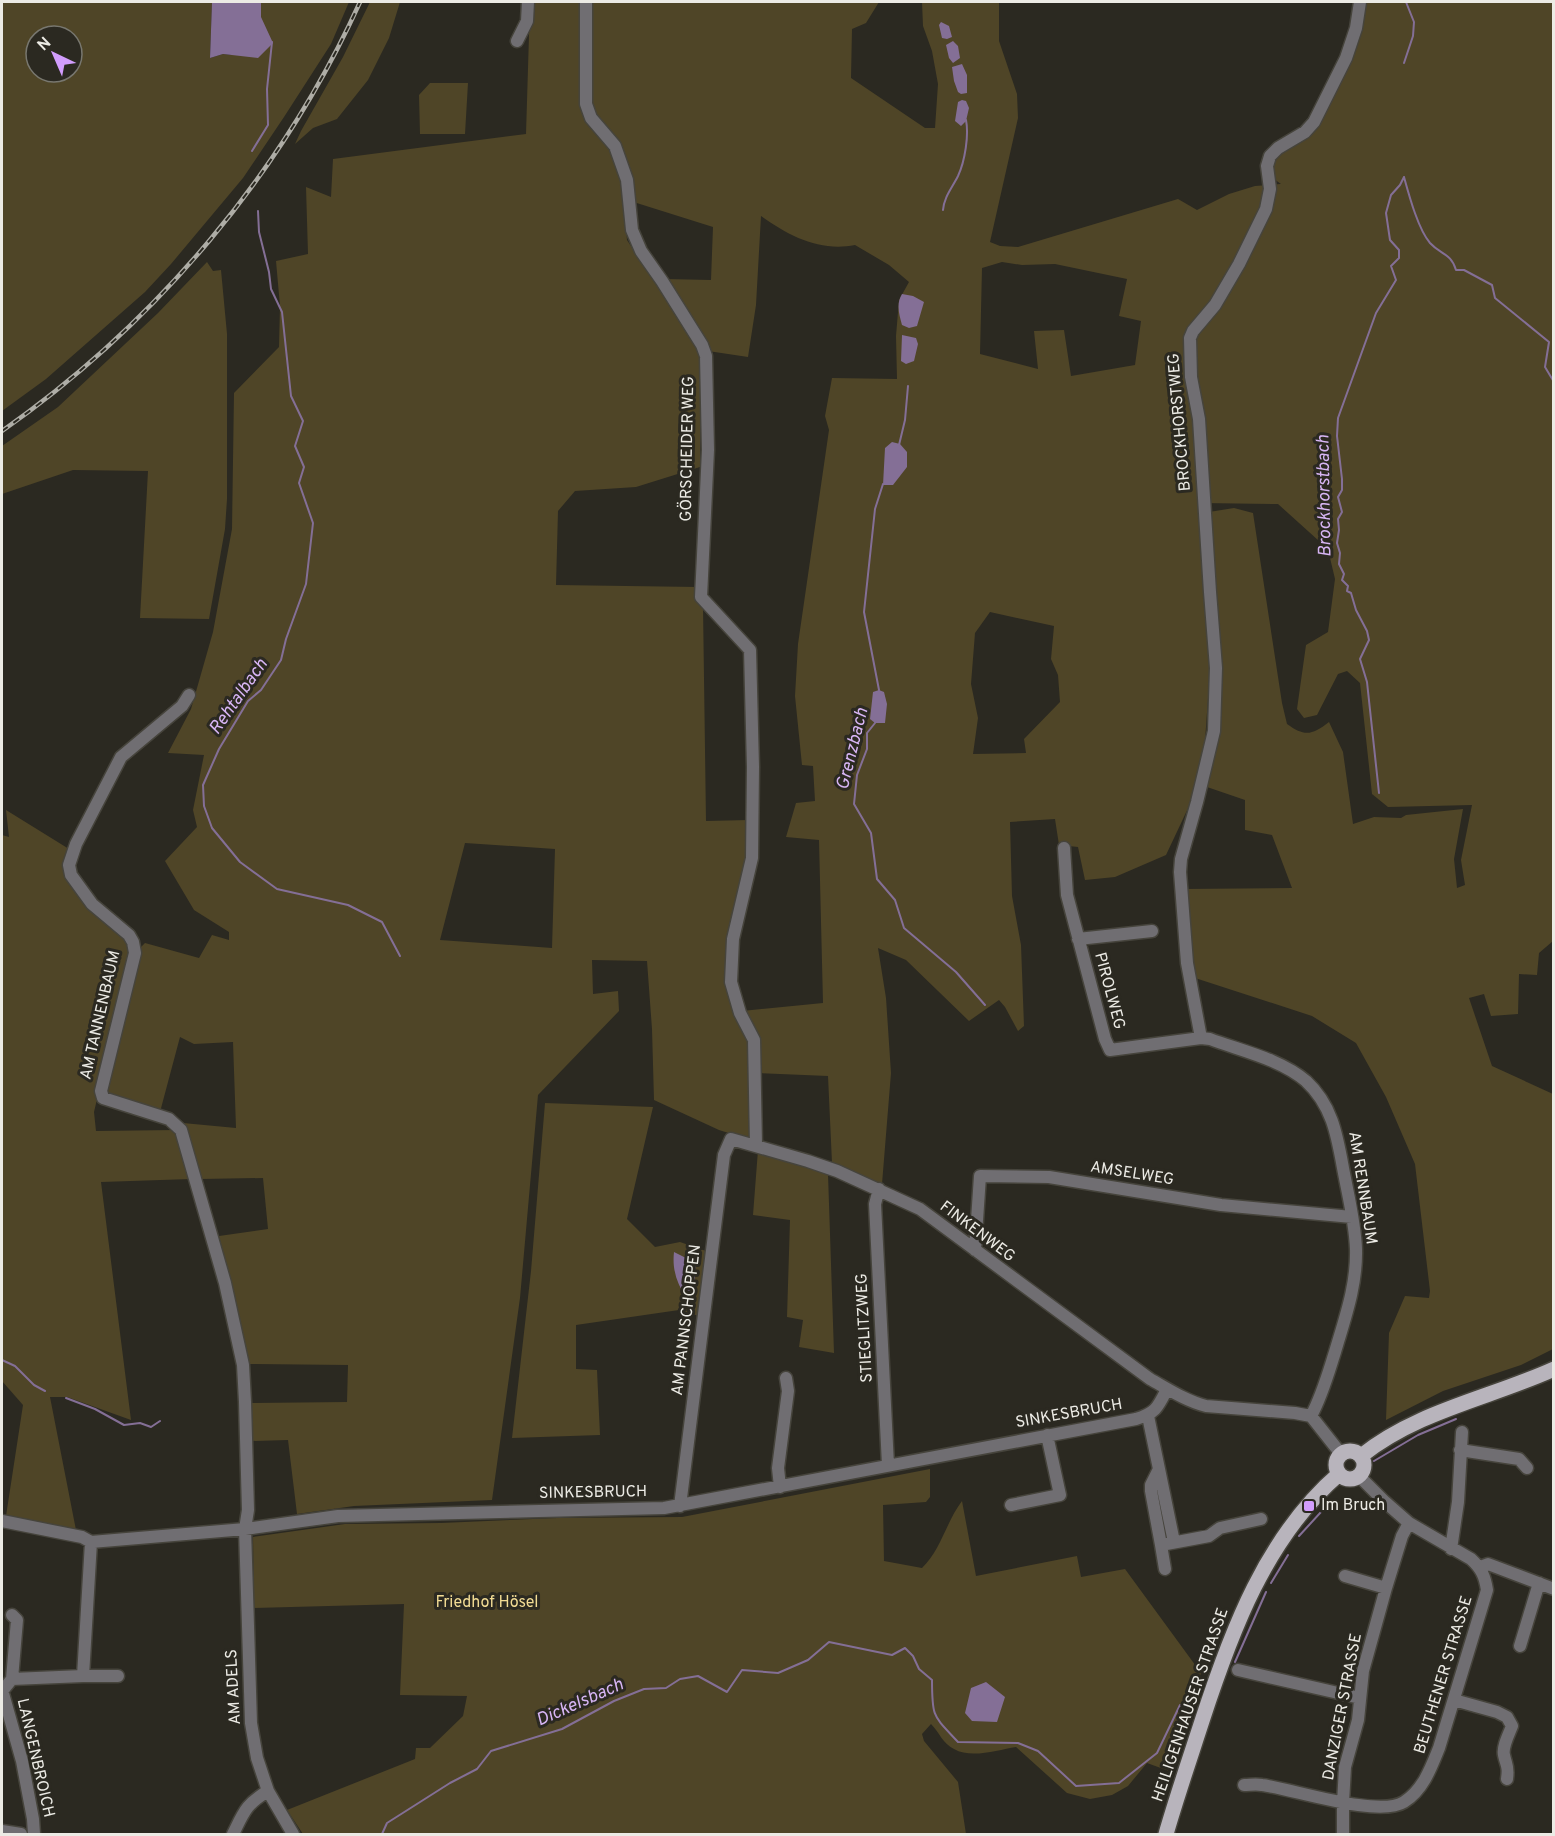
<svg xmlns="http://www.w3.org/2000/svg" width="1555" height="1836" viewBox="0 0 1555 1836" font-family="Overpass,sans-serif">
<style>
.green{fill:#4f4527;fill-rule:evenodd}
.water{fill:#846f96}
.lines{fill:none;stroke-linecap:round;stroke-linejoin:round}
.stream{stroke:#846f96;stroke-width:2}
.minor-casing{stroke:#46443c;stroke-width:15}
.major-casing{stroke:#46443c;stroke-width:18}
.minor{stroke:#706e72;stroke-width:12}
.major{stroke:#b8b4bc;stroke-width:15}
.rail-casing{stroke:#aeada6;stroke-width:4.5}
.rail{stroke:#2b2921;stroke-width:2;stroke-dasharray:7;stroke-linecap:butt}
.poi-dot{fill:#d29dfd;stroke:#2b2921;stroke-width:2}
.labels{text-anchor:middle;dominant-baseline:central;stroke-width:6;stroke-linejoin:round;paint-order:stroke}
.street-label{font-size:16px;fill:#ecebe5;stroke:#2b2921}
.poi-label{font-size:16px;fill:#ecebe5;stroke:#2b2921;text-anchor:start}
.park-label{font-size:16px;fill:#f2dc94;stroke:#2b2921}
.water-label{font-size:18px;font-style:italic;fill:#d7b5f4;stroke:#2b2921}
</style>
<rect width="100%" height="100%" fill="#2b2921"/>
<path class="green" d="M2,2H212L210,58L223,54L231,55L261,17V2H349L331,44L284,117L243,178L171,264L145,292L46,379L2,411ZM36,36H72V72H36Z
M370,2H400L389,38L368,80L337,119L313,128L295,144L301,131L343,57Z
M530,2H879L866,23L852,29L851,78L925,128H935L938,84L932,51L923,26L922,2H999V41L1017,94L1018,118L990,242L1000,246L1018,247L1178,199L1197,210L1229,194L1255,186L1281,184L1274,179L1271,164L1280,152L1316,126L1362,2H1553V941L1539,953L1537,975L1519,974L1518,1014L1491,1016L1484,994L1469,998L1492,1066L1553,1094V1349L1521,1365L1443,1391L1386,1420L1389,1333L1405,1296L1429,1298L1430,1291L1415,1164L1386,1097L1356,1043L1312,1016L1192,977L1183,889L1292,888L1272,835L1245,830V800L1207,787L1218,739L1222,684L1209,512L1234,508L1253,513L1282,703L1287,724C1305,737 1312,735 1329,722L1343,752L1353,824L1374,817L1401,818L1406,815L1463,809L1454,859L1457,888L1465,885L1461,860L1472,805L1388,807L1372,794L1360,683L1347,671L1338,674L1317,715L1304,718L1297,709L1306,645L1328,632L1335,579L1326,541H1319L1278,504L1201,503L1210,670L1205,741L1191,802L1166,855L1115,877L1085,880L1078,847L1059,845L1055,819L1010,822L1012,896L1021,945L1024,1026L1018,1031L1005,1007L999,1000L969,1021L906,960L878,948L886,998L891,1073L882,1184L832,1163L828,1076L758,1073L754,1141L719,1130L654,1100L652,1029L647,961L592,960L593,994L618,991L619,1011L538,1095L520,1298L492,1500L354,1506L297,1514L288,1440L251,1441L250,1403L347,1402L348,1365L249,1364L219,1236L268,1229L263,1178L201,1179L183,1123L236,1128L233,1042L194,1044L180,1037L160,1112L108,1096L105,1088L138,950L145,943L199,958L212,935L229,940V932L194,910L165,861L197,827L193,810L204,755L168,753L191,709L213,632L232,529L234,393L279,347L280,306L276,261L308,254L306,187L331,197L333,159L526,134ZM624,199L713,227L711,280L664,279L708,351L748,357L756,305L761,216C789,236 820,252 855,245L889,265L909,282L899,300L896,336L897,379L832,378L825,416L829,430L798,644L795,696L802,765L813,766L815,801L796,803L786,837L819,840L823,1003L742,1011L729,937L749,858V820L706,821L703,606L698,587L556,585L558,511L575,491L636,487L700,467L701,368L698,349L627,240ZM1002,262L1022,265L1055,264L1127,279L1119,316L1141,321L1135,365L1071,376L1064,330L1034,331L1038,369L980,354L982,268ZM990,612L1054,626L1051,659L1058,675L1060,702L1024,739L1026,753L973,754L978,718L971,684L975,633ZM465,843L555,849L552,948L440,940Z
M430,83H468L465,134H420L419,95Z
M207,262L213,271L221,270L227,334V499L225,529L209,619L140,618L148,471L73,470L2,494V446L58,407L158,313Z
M6,810L69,849L68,871L128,937L130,960L94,1112L96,1131L176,1130L191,1179L101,1182L131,1420L67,1397H50L76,1530L6,1516L23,1405L2,1381V835L9,837Z
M545,1103L653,1107L627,1219L655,1247L680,1242L706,1251L699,1316L679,1310L576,1325V1369L597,1370L600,1435L512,1438L531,1271Z
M758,1150L828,1174L834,1353L799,1347L803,1320L787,1317L790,1220L753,1215Z
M930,1469V1497L926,1502L883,1505L884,1561L922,1568C941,1550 946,1522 962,1501L976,1576L1077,1556L1081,1577L1125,1569L1201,1673L1169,1771L1147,1763L1128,1786L1112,1795L1090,1799L1067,1793L1016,1747C998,1750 971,1759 954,1749C943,1744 939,1732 931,1724L922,1734L924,1741L958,1782L966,1834H303L287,1810L415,1759L416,1748H430L463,1716L467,1696L400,1695L404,1604L254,1608L253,1537L345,1524L441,1523L557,1518L682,1517Z"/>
<path class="water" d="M212,2H261V17L273,43L258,58L223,54L210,58Z
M941,22L949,26L952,37L947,39L942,38L939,25Z
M953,41L958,46L960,58L953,63L949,58L946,45Z
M962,64L967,75V93L961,94L958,92L954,81L952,67Z
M962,100L966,101L969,108L966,121L961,126L955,121L958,102Z
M902,294L913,296L924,302L917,326L909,328L902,325C899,314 896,304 902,294Z
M902,335L916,338L918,344L914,361L906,364L901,361Z
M892,442L900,444L907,452V467L893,485H883L885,448Z
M879,690L884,692L887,704L885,723H875L870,719L873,692Z
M674,1252L696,1263L693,1300L686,1298C677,1283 672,1270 674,1252Z
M986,1682L1005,1697L997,1722L972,1721L965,1713L971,1688Z"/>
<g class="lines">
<path class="stream" d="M1404,63L1413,36L1414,22L1406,2
M252,151L268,125L267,89L272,42
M1404,177C1409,195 1418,229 1430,243C1441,255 1451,253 1456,270H1464L1492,285L1495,298L1549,342L1545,367L1554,382
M943,210C944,197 952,188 958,176C965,161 969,135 966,120
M258,211L259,232L269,272L271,289L282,312L291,396L303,421L295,446L304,467L299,483L313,523L306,584L286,639L281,660L261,690L248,701L219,749L203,785L204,806L212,828L240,862L277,889L348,905L382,922L400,956
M899,445L905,420L908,386
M879,690L864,612L875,509L883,484
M876,720L875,723L867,733V749L857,775L854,804L871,833L877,879L895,900L904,928L956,972L985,1005
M1379,793L1367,682L1360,659L1369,640L1367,631L1356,610L1351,593L1347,591L1348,586L1342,580L1344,574L1339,564L1340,553L1337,543L1339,530L1338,519L1342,512L1338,497L1342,490V479L1337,436L1338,418L1376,313L1396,280L1391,266L1399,258V250L1390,240L1386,213L1391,195L1400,185L1404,177
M2,1360L15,1366L34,1385L45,1391
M66,1398L95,1409L124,1425L140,1423L151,1427L160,1421
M1374,1461L1418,1435L1456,1419
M1299,1536L1332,1500
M1271,1583L1288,1555
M1235,1662L1266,1592
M382,1834L387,1823L450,1783L477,1769L491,1751L562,1729L614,1701L644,1689L666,1688L680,1679L698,1676L727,1692L742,1670L778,1673L808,1660L829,1642L892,1655L905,1648L913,1656L919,1669L932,1680C932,1718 933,1715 958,1742L1018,1743L1038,1751L1076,1786L1119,1783L1157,1753L1180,1705"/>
<defs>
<path id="minor" d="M586,2V104L591,118L615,146L627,180L632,230L641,251L662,281L702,345L706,356L708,450L701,597L750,650L753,767L752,858L733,939L731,982L740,1013L754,1040L756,1145
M517,41L527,21L528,2
M189,695L182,706L121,757L76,844L69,865L71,875L92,904L129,935L133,942L135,953L101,1091L103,1098L169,1119L181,1130L225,1283L243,1365L245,1402L248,1510L245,1529L251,1723L257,1758L268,1791L293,1834
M1064,848L1067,895L1105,1039L1110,1050L1201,1038L1210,1039C1242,1051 1280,1059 1306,1081C1332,1105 1337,1135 1343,1168C1348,1195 1355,1222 1356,1249C1357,1285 1345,1318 1335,1352C1328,1374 1322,1396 1311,1416
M1078,939L1152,931
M1201,1038L1187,963L1180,872L1181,859L1197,802L1214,731L1216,668L1210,592L1199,419L1191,377L1190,338L1193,331L1215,305L1239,264L1266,209L1270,189L1267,166L1270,156L1278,148L1305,132L1314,122L1346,58L1356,28L1360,2
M879,1189L875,1204L888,1465
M975,1250L980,1176L1049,1177L1221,1205L1352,1217
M1148,1416L1159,1469L1151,1485V1491L1161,1545L1209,1536L1220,1528L1261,1519
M1460,1450L1519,1459L1527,1468
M1159,1469L1174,1542
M780,1487L778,1468L788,1391L786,1378
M1011,1505L1060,1495L1047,1435
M680,1506L724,1155L731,1139L808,1161L837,1171L920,1209L1150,1379C1168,1389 1186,1401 1206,1406L1295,1413L1311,1416L1341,1454
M2,1521L82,1537L91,1542L245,1529L338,1516L664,1508L1136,1419C1156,1413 1158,1407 1167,1389
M1161,1545L1165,1569
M1451,1549L1458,1502L1462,1432
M1480,1567L1488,1564L1554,1589
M1345,1576L1386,1588
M1520,1646L1539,1583
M1238,1670L1360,1698
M83,1676H118
M12,1679L17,1620L12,1615
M2,1690L22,1761L33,1819L34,1834
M3,1690L12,1679L83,1676L91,1542
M1454,1700L1497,1712L1507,1717L1512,1726C1509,1734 1502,1747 1504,1755C1506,1765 1509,1766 1507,1779
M1244,1785C1250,1785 1256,1784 1262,1785C1293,1789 1378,1818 1404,1802C1423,1790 1431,1768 1439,1748L1487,1590C1485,1577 1482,1569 1471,1559L1409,1523L1384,1501L1359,1476
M2,1831L21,1834
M233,1834C244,1812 246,1804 268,1791
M1343,1834V1803L1345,1767L1358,1720L1363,1671L1386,1588L1402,1536L1409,1523"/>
<path id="major" d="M1336 1465a14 14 0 1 1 28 0a14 14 0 1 1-28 0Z
M1361,1456C1417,1411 1490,1398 1554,1369
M1166,1834C1177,1796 1190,1758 1202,1721C1231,1632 1266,1537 1339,1474"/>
</defs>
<use href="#minor" class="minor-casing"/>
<use href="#major" class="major-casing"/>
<use href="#minor" class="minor"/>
<use href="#major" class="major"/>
<defs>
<path id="rail" d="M2,431C156,323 282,174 360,2"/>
</defs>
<use href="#rail" class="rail-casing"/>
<use href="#rail" class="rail"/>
</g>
<rect class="poi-dot" x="1303" y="1500" width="12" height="12" rx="3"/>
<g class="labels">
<g class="street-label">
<text transform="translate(1180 422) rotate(-95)">BROCKHORSTWEG</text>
<text transform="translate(688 449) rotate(-89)">GÖRSCHEIDER WEG</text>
<text transform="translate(1109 991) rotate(75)">PIROLWEG</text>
<text transform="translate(101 1015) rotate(-77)">AM TANNENBAUM</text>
<text transform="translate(1132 1174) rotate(9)">AMSELWEG</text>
<text transform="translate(1362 1188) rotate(81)">AM RENNBAUM</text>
<text transform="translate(977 1232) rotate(37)">FINKENWEG</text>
<text transform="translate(687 1320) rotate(-83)">AM PANNSCHOPPEN</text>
<text transform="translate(865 1328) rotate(-93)">STIEGLITZWEG</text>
<text transform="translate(1069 1414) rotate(-10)">SINKESBRUCH</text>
<text transform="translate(593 1493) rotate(-1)">SINKESBRUCH</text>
<text transform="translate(1444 1675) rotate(-73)">BEUTHENER STRASSE</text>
<text transform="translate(234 1687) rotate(-93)">AM ADELS</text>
<text transform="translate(1191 1705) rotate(-71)">HEILIGENHAUSER STRASSE</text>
<text transform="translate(1343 1707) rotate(-79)">DANZIGER STRASSE</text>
<text transform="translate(35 1758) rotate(77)">LANGENBROICH</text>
</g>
<g class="poi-label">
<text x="1321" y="1506">Im Bruch</text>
</g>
<g class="park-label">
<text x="487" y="1603">Friedhof Hösel</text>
</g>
<g class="water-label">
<text transform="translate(1325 496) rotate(-91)">Brockhorstbach</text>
<text transform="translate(239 697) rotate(-55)">Rehtalbach</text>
<text transform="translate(853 749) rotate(-76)">Grenzbach</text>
<text transform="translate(580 1703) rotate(-24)">Dickelsbach</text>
</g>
</g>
<rect width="1555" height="1836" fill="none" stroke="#ecebe5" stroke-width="6"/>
<g transform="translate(54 54) rotate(316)"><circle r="28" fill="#2b2921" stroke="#78776f" stroke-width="1.5"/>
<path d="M0-4.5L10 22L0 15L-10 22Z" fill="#d29dfd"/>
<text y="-9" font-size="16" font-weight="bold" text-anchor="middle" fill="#ecebe5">N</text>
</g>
</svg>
